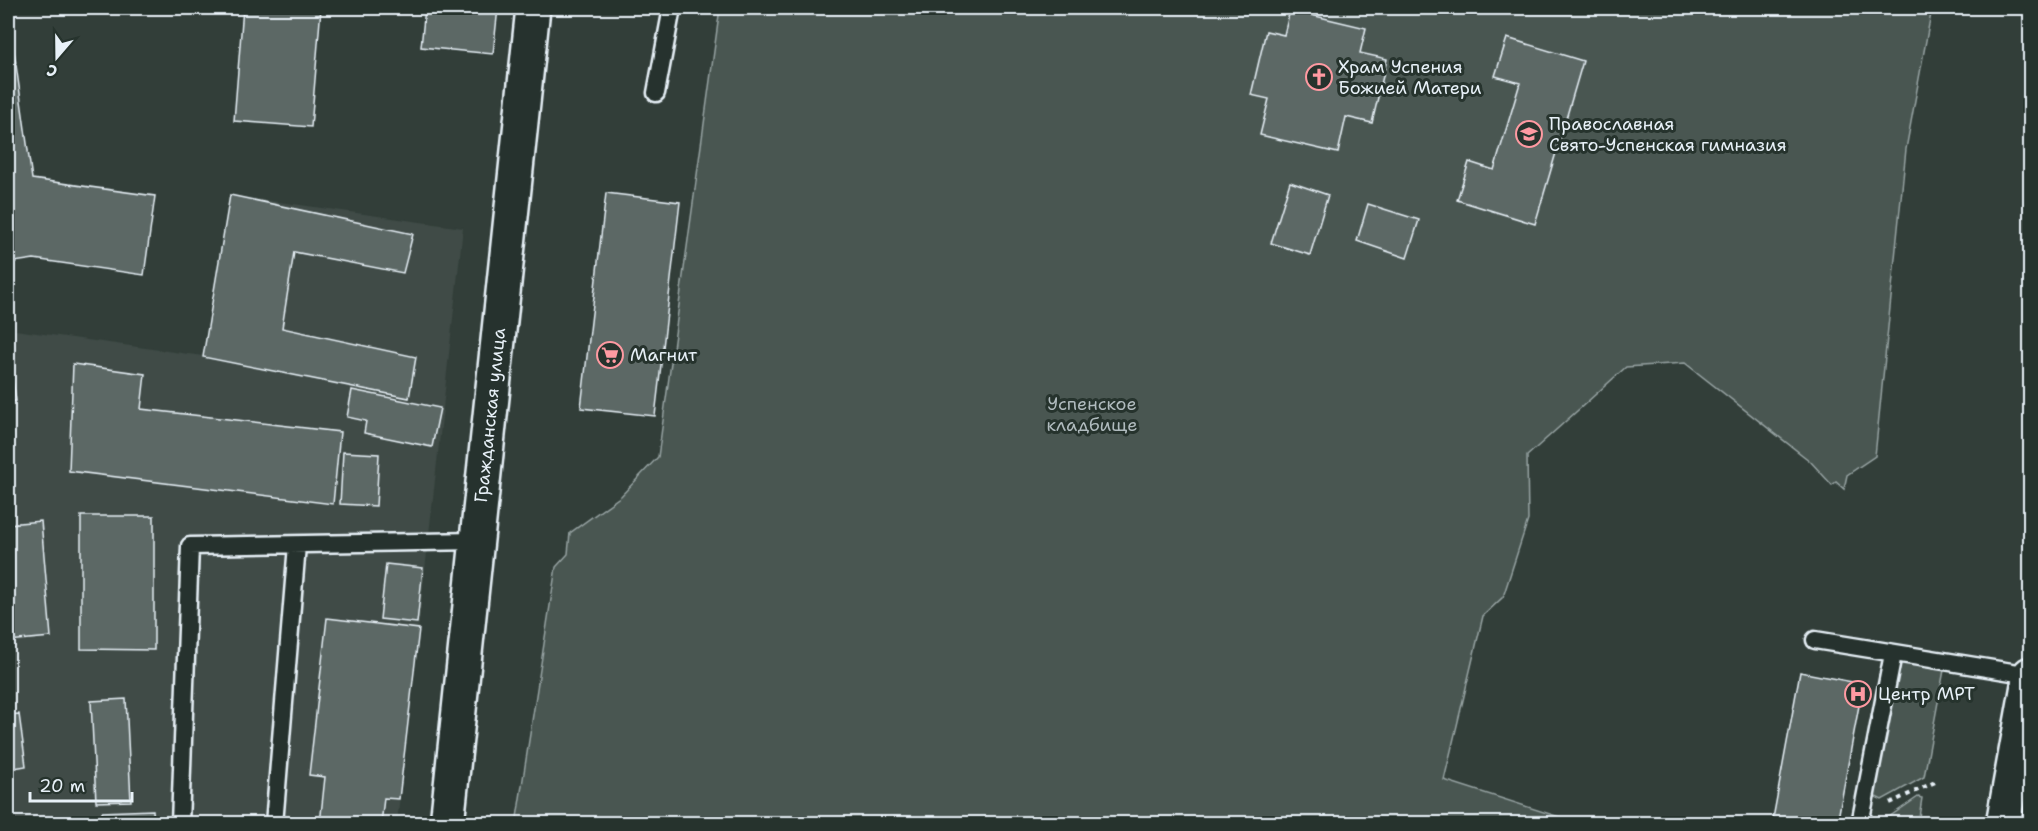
<svg xmlns="http://www.w3.org/2000/svg" width="2038" height="831" viewBox="0 0 2038 831" font-family="'Shantell Sans',sans-serif">
<style>
.built{fill:#3f4b46}
.green{fill:#495651;stroke:#98a4a4;stroke-width:1.5}
.building{fill:#5c6865;stroke:#e8f1f8;stroke-width:1.5}
.lines{fill:none;stroke-linecap:round;stroke-linejoin:round}
.service-casing{stroke:#e8f1f8;stroke-width:21}
.secondary-casing{stroke:#e8f1f8;stroke-width:38}
.path{stroke:#e8f1f8;stroke-width:4;stroke-dasharray:4.5 4.5;stroke-linecap:butt}
.service{stroke:#26332d;stroke-width:16}
.secondary{stroke:#26332d;stroke-width:33}
.labels{text-anchor:middle;dominant-baseline:central;stroke-width:6;stroke-linejoin:round;paint-order:stroke}
.poi-label{font-size:18px;fill:#e8f1f8;stroke:#26332d;text-anchor:start}
.park-label{font-size:18px;fill:#b0bbbe;stroke:#26332d}
.street-label{font-size:18px;fill:#e8f1f8;stroke:#26332d}
</style>
<rect width="100%" height="100%" fill="#323e39"/>
<filter id="ink" filterUnits="userSpaceOnUse"><feTurbulence type="fractalNoise" baseFrequency=".0167" numOctaves="2"/><feDisplacementMap in="SourceGraphic" scale="12" xChannelSelector="R" yChannelSelector="G"/><feConvolveMatrix kernelMatrix="1 2 1 2 8 2 1 2 1" color-interpolation-filters="sRGB"/></filter>
<g filter="url(#ink)">
<path class="built" d="M230,195L463,228L397,823L8,824V329L203,356Z"/>
<path class="green" d="M720,8H1932L1906,149L1875,456L1847,475L1844,489L1836,482L1832,485L1810,461L1685,363L1626,367L1527,456L1528,520L1503,597L1483,616L1444,780L1578,823L516,824L556,567L568,554L570,533L621,496L658,457Z
M1899,661L1944,670L1924,777L1882,800L1874,796Z
M1918,797L1922,798L1918,823H1883L1886,819Z"/>
<path class="building" d="M8,8L32,179L155,196L144,275L34,259L8,263Z
M243,8H321L311,127L234,121Z
M425,8H498L493,54L421,47Z
M1290,10L1366,28L1360,53L1387,59L1372,123L1346,117L1338,153L1260,135L1269,99L1251,95L1266,31L1284,35Z
M1507,38L1583,61L1535,224L1457,200L1469,162L1494,170L1520,83L1495,76Z
M1290,182L1328,195L1310,255L1271,243Z
M606,193L680,202L655,416L581,408Z
M230,195L413,234L403,273L294,252L282,328L416,357L409,398L203,357Z
M1368,204L1419,220L1407,258L1357,241Z
M8,351H9L16,401L8,402Z
M73,364L145,374L141,409L340,432L333,504L69,471Z
M352,390L440,408L432,447L364,433L366,421L347,417Z
M343,452L379,454L376,506L340,504Z
M81,516H154V650L81,649Z
M41,521L51,637L8,641V524Z
M386,564L423,568L417,623L380,619Z
M327,618L419,629L399,799L384,798L381,824H320L325,777L309,775Z
M1800,672L1863,684L1837,824H1772Z
M126,699L131,801L96,802L91,701Z
M19,714L26,766L8,769V715Z
M153,810L154,824H103L102,812Z"/>
<g class="lines">
<defs>
<path id="service" d="M656,93L672,8
M1815,640L2030,675
M180,824L190,546L477,541
M274,824L297,545
M1860,824L1893,654"/>
<g id="secondary">
<path id="s1" d="M447,824L533,8"/>
<path d="M2003,824L2030,674"/>
</g>
</defs>
<use href="#service" class="service-casing"/>
<use href="#secondary" class="secondary-casing"/>
<path class="path" d="M1890,803L1935,782"/>
<use href="#service" class="service"/>
<use href="#secondary" class="secondary"/>
</g>
</g>
<defs>
<symbol id="church-ring" viewBox="-11 -11 22 22"><circle r="9.5" fill="#26332d" stroke="#ff9aa2" stroke-width="1.5"/><path d="M-1.2-6h2.4v3.5h3.3v2.4h-3.3V6h-2.4V-.1h-3.3v-2.4h3.3Z" fill="#ff9aa2"/></symbol>
<symbol id="school-ring" viewBox="-11 -11 22 22"><circle r="9.5" fill="#26332d" stroke="#ff9aa2" stroke-width="1.5"/><path d="M0-5L7-2L0 1L-7-2ZM-4 1L0 2.5L4 1V4Q0 6-4 4Z" fill="#ff9aa2"/></symbol>
<symbol id="supermarket-ring" viewBox="-11 -11 22 22"><circle r="9.5" fill="#26332d" stroke="#ff9aa2" stroke-width="1.5"/><path d="M-6-5.5h2.5l.6 2H6L4.5 2H-2.5L-4.4-4H-6ZM-1.5 3.2a1.3 1.3 0 1 0 .1 0ZM3 3.2a1.3 1.3 0 1 0 .1 0Z" fill="#ff9aa2"/></symbol>
<symbol id="hospital-ring" viewBox="-11 -11 22 22"><circle r="9.5" fill="#26332d" stroke="#ff9aa2" stroke-width="1.5"/><path d="M-5-5h3v3.5h4V-5h3V5h-3V1.5h-4V5h-3Z" fill="#ff9aa2"/></symbol>
</defs>
<g fill-rule="evenodd">
<use href="#church-ring" x="1304" y="62" width="30" height="30"/>
<use href="#school-ring" x="1514" y="119" width="30" height="30"/>
<use href="#supermarket-ring" x="595" y="340" width="30" height="30"/>
<use href="#hospital-ring" x="1843" y="679" width="30" height="30"/>
</g>
<g class="labels">
<g class="poi-label">
<text x="1338" y="67">Храм Успения<tspan x="1338" dy="21">Божией Матери</tspan></text>
<text x="1549" y="124">Православная<tspan x="1549" dy="21">Свято-Успенская гимназия</tspan></text>
<text x="630" y="355">Магнит</text>
<text x="1878" y="694">Центр МРТ</text>
</g>
<g class="park-label">
<text x="1092" y="404">Успенское<tspan x="1092" dy="21">кладбище</tspan></text>
</g>
<g class="street-label">
<text stroke="none"><textPath href="#s1" startOffset="411">Гражданская улица</textPath></text>
</g>
</g>
<rect width="2038" height="831" fill="none" stroke="#26332d" stroke-width="30"/>
<rect x="15" y="15" width="2008" height="801" fill="none" stroke="#e8f1f8" stroke-width="2" filter="url(#ink)"/>
<g transform="translate(57 57) rotate(200)" stroke="#26332d" stroke-width="4.5" paint-order="stroke">
<path d="M0-4.5L10 22L0 15L-10 22Z" fill="#e8f1f8"/>
<text y="-9" font-size="16" font-weight="bold" text-anchor="middle" fill="#e8f1f8">С</text>
</g>
<path d="M30 792v9h102v-9" fill="none" stroke="#e8f1f8" stroke-width="3"/>
<text x="39" y="792" font-size="18" fill="#e8f1f8" stroke="#26332d" stroke-width="4.5" paint-order="stroke">20 m</text>
</svg>
